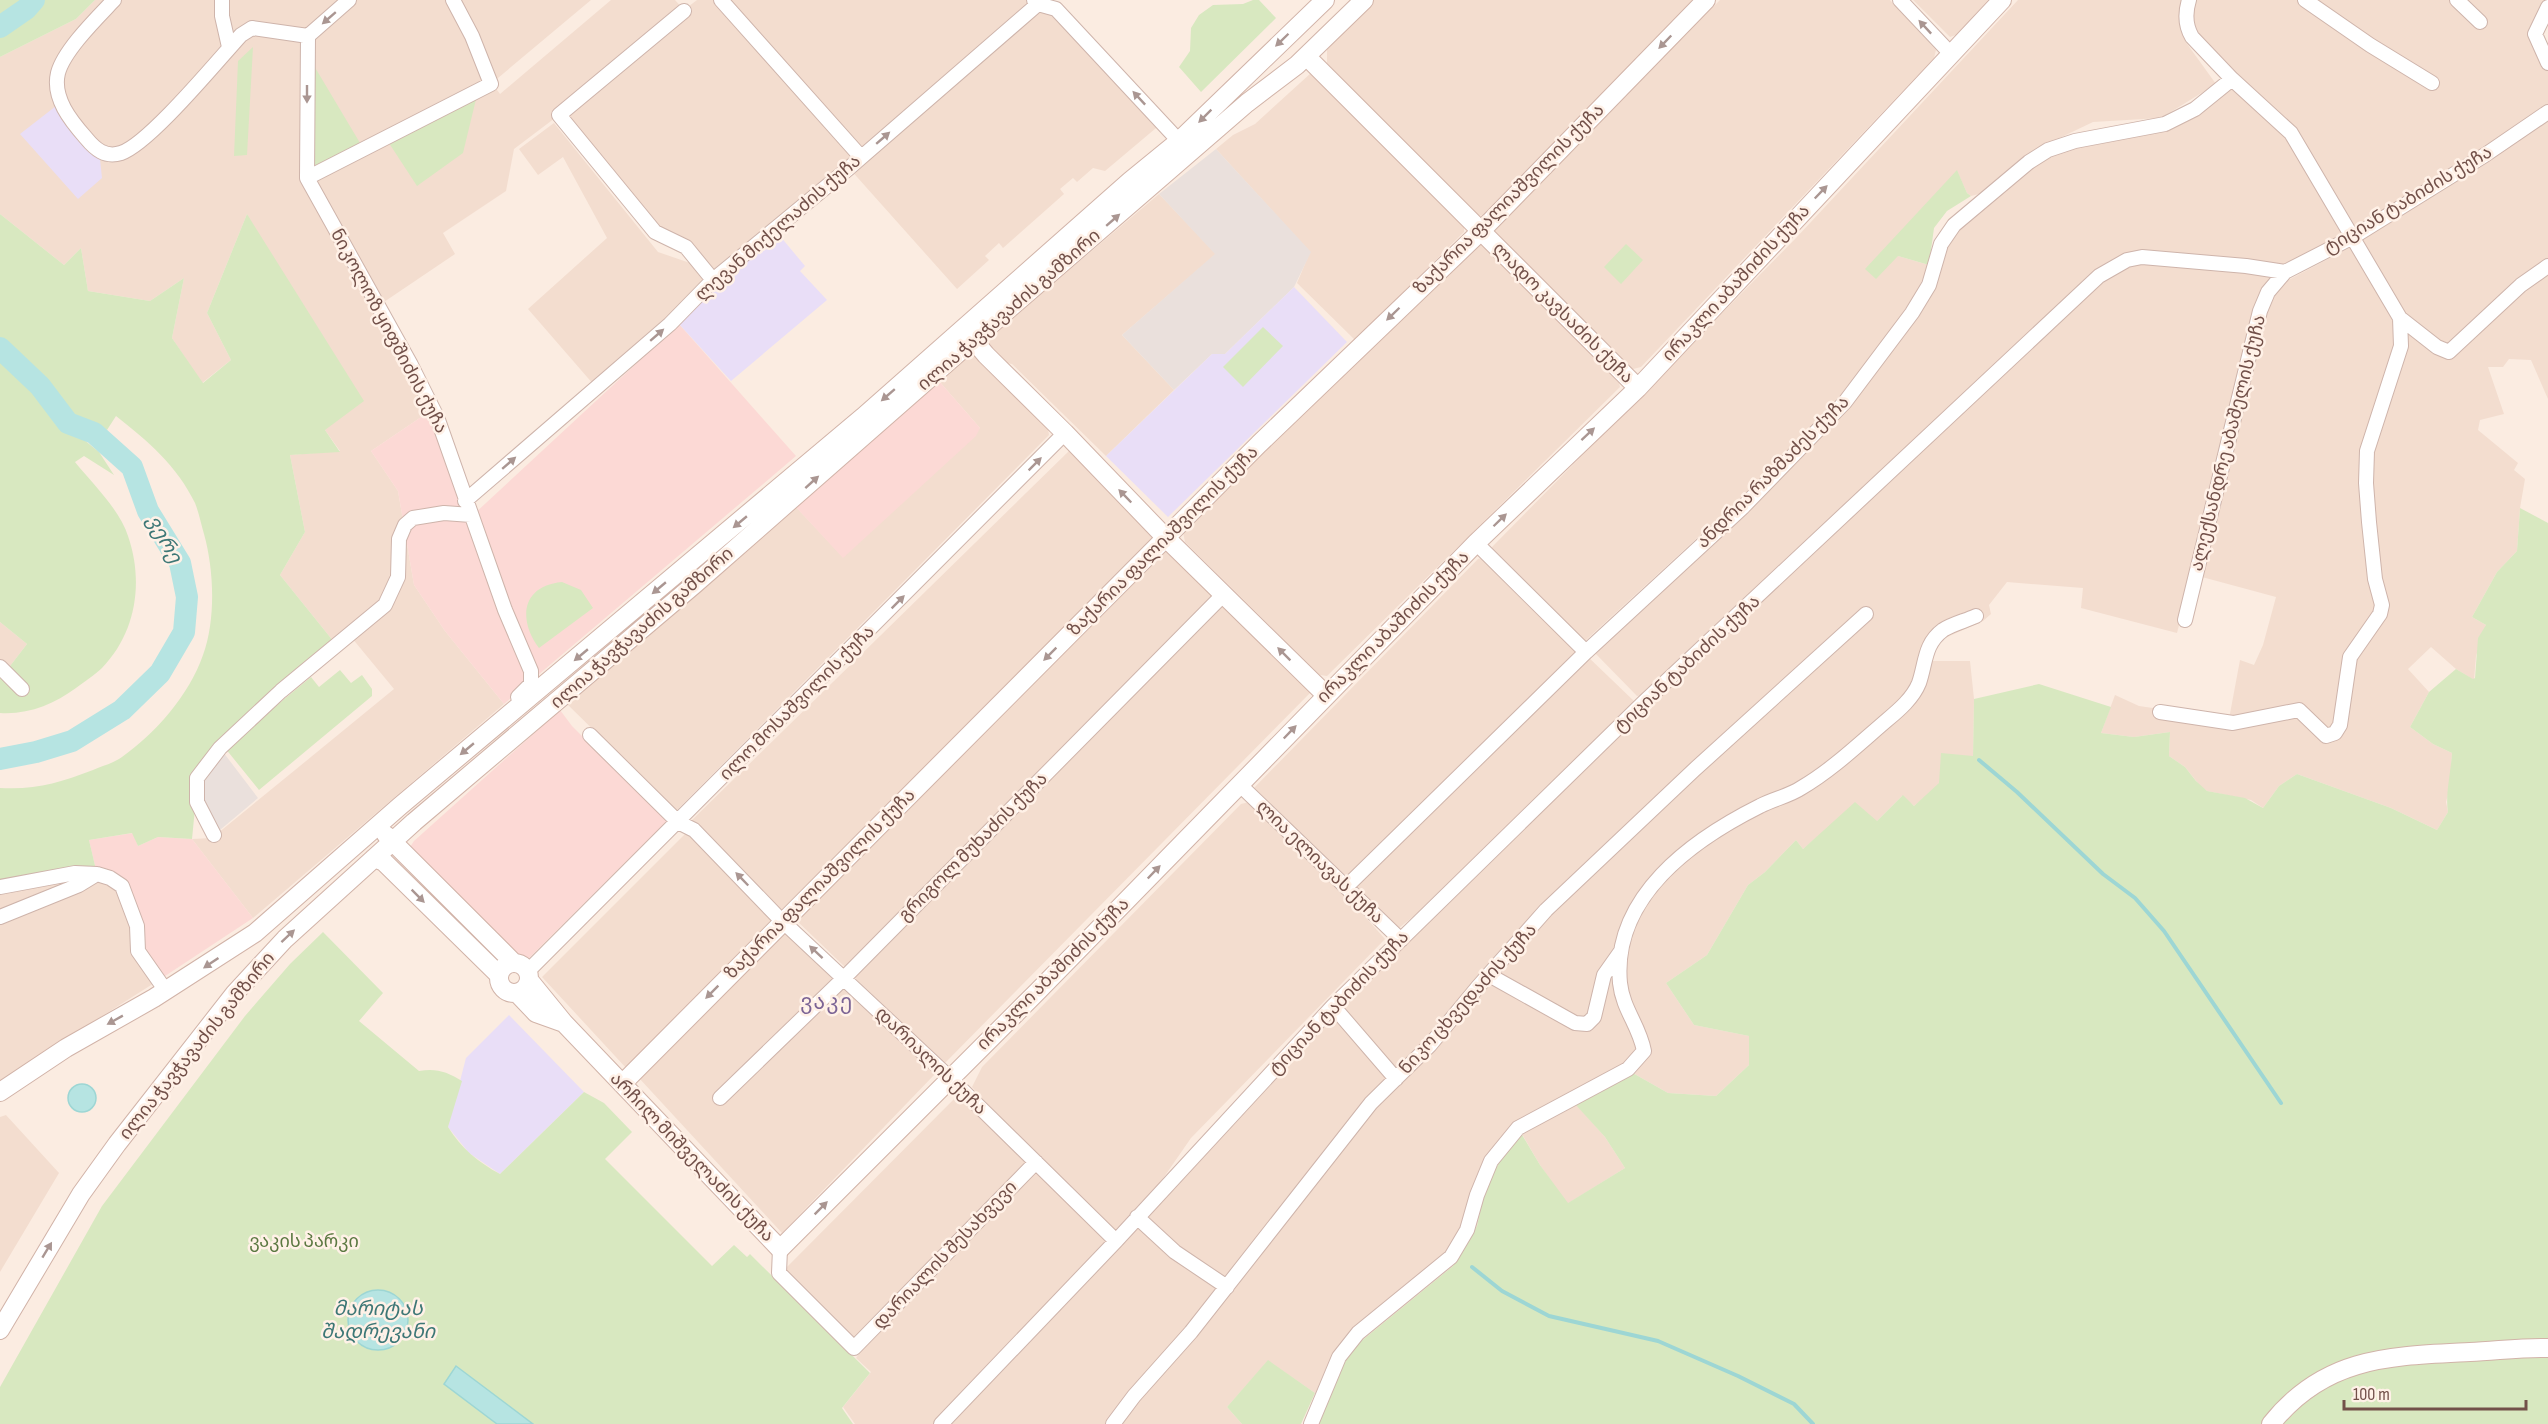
<svg xmlns="http://www.w3.org/2000/svg" width="2548" height="1424" viewBox="0 0 2548 1424" font-family="'Sofia Sans Condensed','Noto Sans Georgian',sans-serif">
<style>
.residential{fill:#f3ddcf}
.commercial{fill:#fcd9d5}
.industrial{fill:#eae0dc}
.education{fill:#e9def7}
.green{fill:#d8e8c0}
.water{fill:#b6e4e2;stroke:#9dd6d4;stroke-width:1.5}
.lines{fill:none;stroke-linecap:round;stroke-linejoin:round}
.stream{stroke:#9dd6d4;stroke-width:4}
.river{stroke:#b6e4e2;stroke-width:22}
.street-casing{stroke:#ceb4ab;stroke-width:16}
.secondary-casing{stroke:#d1b3a8;stroke-width:20}
.street{stroke:#fff;stroke-width:14}
.secondary{stroke:#fff;stroke-width:18}
.oneway{fill:#aa9692}
.labels{text-anchor:middle;dominant-baseline:central;stroke-width:5;stroke-linejoin:round;paint-order:stroke}
.street-label{font-size:18px;fill:#725049;stroke:#fff1e7}
.park-label{font-size:18px;fill:#5b7841;stroke:#fff1e7}
.water-label{font-size:20px;font-style:italic;fill:#3d7776;stroke:#fff1e7}
.quarter-label{font-size:21px;letter-spacing:1.5px;fill:#7c6495;stroke:#fff1e7}
</style>
<rect width="100%" height="100%" fill="#fbece1"/>
<path class="residential" d="M95,0H591L492,83L500,94L611,0H675L684,10L697,0H1034L1056,9L1162,123L1105,171L1093,168L1077,182L1073,178L1060,189L1064,194L1003,248L999,243L985,256L989,260L957,289L849,168L713,280L686,247L655,232L559,115L514,149L506,191L443,233L455,254L378,306L433,409L371,451L398,491L414,585L445,631L504,704L253,918L192,839L212,838L394,689L347,632L334,642L280,575L305,532L290,455L340,451L325,430L247,214L207,313L231,360L202,383L172,338L184,278L150,301L88,291L81,248L64,265L0,214V57L76,19Z
M1374,0H1698L1484,216L1475,215L1327,63V47Z
M1720,0H1890L1936,50L1934,58L1641,367L1629,370L1494,235V228Z
M1913,0H1988L1956,35L1950,37Z
M2018,0H2182L2185,41L2216,84L2161,118L2093,122L2047,144L1983,193L1971,196L1967,193L1957,171L1898,256L1929,265L1911,305L1866,367L1794,449L1586,640L1582,641L1492,551V547L1796,238Z
M2189,0H2545L2529,28L2535,34L2548,63V112L2353,237L2291,133L2192,37Z
M1311,73L1464,227V232L1355,340L1297,283L1310,252L1216,149L1233,135L1255,124Z
M2232,87L2288,134L2347,233L2288,268L2133,253L1644,695L1637,696L1594,652L1849,404L1954,230L2048,151L2171,125Z
M2548,120V399L2531,360L2509,359L2503,367H2488L2504,414L2480,420L2478,430L2518,463L2514,470L2525,479L2520,508L2517,551L2497,572L2472,617L2486,625L2476,656L2474,680L2456,669L2431,647L2408,669L2429,692L2410,727L2433,744L2452,753L2450,787L2446,802L2448,812L2437,830L2391,808L2297,774L2279,786L2263,808L2251,800L2207,791L2201,787L2185,767L2169,756L2170,732L2134,737L2101,733L2115,695L2139,706L2229,719L2240,660L2254,665L2263,645L2276,597L2202,577L2264,311L2275,287L2349,248Z
M554,123L658,252L690,263L710,284L594,385L528,309L607,238L563,157L538,175L519,149Z
M1159,194L1216,254L1122,335L1174,390L1106,456L1012,364L1002,362L984,342Z
M1473,244H1485L1619,383L1620,387L1327,676L1320,675L1185,542L1183,532Z
M2139,261L2282,274L2264,296L2177,633L2081,608L2083,588L2007,582L1989,605L1991,614L1983,621L1945,638L1934,650L1929,661H1970L1974,699L1973,756L1914,806L1902,796L1877,821L1828,828L1803,849L1796,840L1765,872L1748,885L1707,955L1666,983L1694,1025L1749,1036V1065L1716,1096L1668,1093L1631,1072L1576,1104L1605,1137L1625,1168L1567,1204L1540,1165L1522,1134L1486,1185L1477,1226L1453,1266L1354,1347L1326,1398L1315,1393L1268,1361L1227,1407L1242,1424H943L1275,1070L1564,788L1693,664L1823,544L1847,519L2097,280Z
M972,352L978,355L1048,429L1049,435L676,811L566,703L794,505L843,557L980,428L939,381Z
M1070,450L1158,540L783,914L692,820Z
M1168,547L1217,594L846,968L795,919Z
M1484,557L1577,650L1350,875L1342,874L1253,789L1478,559Z
M1224,603L1311,692L944,1064L854,977Z
M0,622L27,644L0,679Z
M1585,654L1635,702L1415,915L1399,928L1350,884Z
M1249,802L1343,892L1385,939L1191,1138L1137,1216L1117,1237L1038,1160L972,1087L982,1067L1241,804Z
M686,833L776,920L627,1069L542,977Z
M75,873L110,878L159,980L0,1081V887Z
M786,928L935,1074L782,1233L639,1078Z
M959,1094L1030,1165L854,1344L783,1271Z
M6,1115L59,1173L0,1272V1117Z
M1034,1165L1114,1242L941,1424H855L843,1407L871,1372L856,1358L903,1297Z"/>
<path class="commercial" d="M679,324L796,456L504,704L445,631L414,585L398,491L371,451L433,409L473,515Z
M939,381L980,428L976,436L843,558L794,505Z
M560,710L572,726L667,821L525,962L410,847L414,841Z
M133,833L138,846L158,837L192,839L253,918L159,980L138,951L127,897L97,874L89,840Z"/>
<path class="industrial" d="M1216,149L1311,252L1294,287L1225,354H1212L1174,390L1122,335L1215,254L1159,194Z
M220,748L258,798L214,835L197,802V778Z"/>
<path class="education" d="M56,106L100,159L102,178L78,199L20,134Z
M780,236L805,266L800,271L827,300L731,381L679,324L716,285L751,256Z
M1294,287L1347,342L1168,517L1106,456L1212,354H1225Z
M509,1015L584,1092L500,1174L469,1153L448,1127L466,1058Z"/>
<path class="green" d="M0,0H95L76,19L0,57Z
M1253,0H1259L1276,18L1201,92L1179,67L1190,51L1191,28L1199,15L1213,5L1243,4Z
M253,47L247,155L234,156L238,61Z
M307,54L363,148L307,178Z
M478,91L463,153L417,186L385,137Z
M1957,170L1967,193L1971,196L1947,211L1934,228L1929,265L1898,256L1876,279L1865,269Z
M0,214L64,265L81,248L88,291L150,301L184,278L172,338L203,383L231,360L207,313L247,214L364,401L325,430L340,452L290,455L305,532L280,575L334,642L198,778L192,839L158,837L138,846L132,833L89,840L97,874L0,887V788C36,790 59,783 93,770C102,766 114,763 122,757C156,733 189,695 203,655C216,619 214,570 204,534C201,524 199,513 195,503C177,466 148,441 116,416L107,430L72,415L46,383L0,337Z
M1626,244L1643,260L1621,284L1604,267Z
M1263,327L1283,346L1243,387L1223,367Z
M0,356L46,402L56,425L66,432L83,439L99,452L114,475L84,456L75,462C92,483 120,510 128,536C144,582 136,633 102,668C95,675 85,681 76,688C54,704 28,715 0,713V679L27,644L0,622Z
M2520,508L2548,523V1424H2283L2326,1382L2356,1358C2315,1368 2287,1391 2262,1424H1316L1340,1365L1354,1347L1453,1266L1477,1226L1486,1185L1511,1142L1521,1133L1540,1165L1568,1203L1625,1168L1605,1137L1575,1104L1631,1072L1668,1093L1716,1096L1749,1065V1036L1694,1025L1666,983L1707,955L1748,885L1765,872L1796,840L1803,849L1855,802L1877,821L1903,795L1914,806L1939,783L1941,753L1973,756L1974,699L2039,684L2111,707L2101,733L2134,737L2170,732L2169,756L2185,767L2196,781L2207,791L2245,798L2263,808L2279,786L2297,774L2391,808L2437,830L2448,812C2445,796 2451,771 2452,753L2433,744L2410,727L2429,692L2456,669L2473,679L2475,678L2478,638L2486,625L2472,617L2497,572L2517,551Z
M562,582L581,590L593,608L539,648C518,620 521,586 562,582Z
M340,670L351,683L362,675L372,689V696L259,790L225,748L311,677L319,687Z
M323,932L383,993L359,1021L419,1071C437,1068 447,1072 462,1081L448,1127C461,1148 478,1162 500,1174L584,1092L604,1103L632,1132L605,1159L712,1266L734,1245L747,1257L750,1254L870,1373L842,1408L853,1424H0V1387L102,1206L245,1016L290,964Z
M1268,1360L1315,1393L1301,1424H1242L1227,1407Z"/>
<path class="water" d="M68 1098a14 14 0 1 1 28 0a14 14 0 1 1-28 0Z
M348 1320a30 30 0 1 1 60 0a30 30 0 1 1-60 0Z
M456,1366L533,1424H497L444,1384Z"/>
<g class="lines">
<path class="stream" d="M1979,760L2017,792L2103,874L2135,898L2164,931L2281,1103
M1472,1267L1502,1291L1549,1316L1658,1341L1738,1376L1794,1404L1813,1424"/>
<path class="river" d="M0,27L26,9L34,0
M0,348L40,386L68,423L94,433L132,467L148,511L180,563L187,597L184,632L160,673L122,710L72,741L36,752L0,759"/>
<defs>
<path id="street" d="M114,0C98,17 64,50 58,73C52,98 71,121 86,138C95,149 105,158 121,153C149,144 218,60 241,35L252,28L308,36
M222,0V16L229,47
M349,0L308,36L307,178L411,365L437,417L505,610L531,671V684L518,697
M721,0L861,157
M1034,0L1038,4L1056,9L1179,141
M1900,0L1951,54
M2305,0L2370,45L2432,83
M2457,0L2480,22
M2548,7L2535,34L2548,63
M684,11L559,115L655,232L686,247L713,280
M307,178L491,84L472,36L453,0
M2400,318L2437,347L2449,352L2521,285L2548,266
M465,501L670,324L713,280L849,168L1038,4
M1476,543L1586,652
M2185,620L2260,311L2268,292L2285,272
M0,667L22,689
M2160,712L2233,723L2299,710L2326,736L2335,733L2340,725L2350,657L2380,614L2382,605L2375,579L2369,522L2366,483L2367,451L2401,346L2400,318L2291,133L2232,79L2192,37C2185,25 2185,13 2189,0
M590,735L678,822L694,830L778,917L950,1078L1116,1241
M1239,784L1401,940
M214,835L197,802V778L220,748L281,691L385,605L398,577L399,539L405,525L413,518L444,513L471,515
M0,887L75,873L97,874
M1346,887L1586,652L1743,507L1845,402L1912,313L1929,285L1941,244L1954,225L2029,162L2048,150L2075,141L2165,124L2195,109L2232,79
M0,917L79,885L97,874L110,878L122,886L137,926L138,951L166,991
M527,972L1065,433
M1489,975L1575,1023L1587,1024L1594,1017L1604,975L1621,951
M1333,1006L1396,1079
M720,1098L844,978L1224,594
M1137,1217L1175,1252L1227,1287
M780,1249L779,1273L854,1348L1036,1162
M941,1424L1116,1241L1333,1006L1643,703L2099,276L2127,260L2142,257L2246,266L2285,272L2353,237L2485,155L2548,112
M1113,1424L1134,1396L1191,1332L1371,1103L1430,1045L1477,988L1546,910L1694,770L1866,614
M1311,1424L1339,1357L1358,1333L1451,1257L1467,1230L1477,1195L1491,1161L1518,1128L1628,1069L1644,1051C1639,1025 1623,1010 1620,983C1612,897 1692,840 1760,806C1773,799 1789,796 1801,788C1832,770 1860,743 1887,720C1899,710 1913,698 1919,683C1926,663 1924,644 1943,630C1952,624 1965,621 1976,616"/>
<path id="secondary" d="M1306,56L1638,388
M965,330L986,355L1065,433L1166,538L1326,695
M386,835L514,963
M374,858L384,862L499,975
M499 978a15 15 0 1 1 30 0a15 15 0 1 1-30 0Z
M529,980L564,1023L780,1249L1038,991L1476,543L1638,388L2002,0
M517,993L536,1013L564,1023
M622,1084L1259,444L1481,231L1706,0
M0,1092L66,1048L154,998L255,933L400,806L863,417L1130,181L1179,141L1325,0
M0,1330L81,1194L117,1144L235,993L285,939L414,822L695,584L973,340L1247,103L1297,65L1364,0
M2271,1424C2325,1356 2391,1356 2470,1352C2496,1351 2522,1347 2548,1348"/>
</defs>
<use href="#street" class="street-casing"/>
<use href="#secondary" class="secondary-casing"/>
<use href="#street" class="street"/>
<use href="#secondary" class="secondary"/>
</g>
<defs><path id="oneway-solid" d="M-6-.8H1V-3.2L6.5 0L1 3.2V.8H-6Z" transform="scale(1.5)"/></defs>
<g class="oneway">
<use href="#oneway-solid" transform="translate(329 18) rotate(139)"/>
<use href="#oneway-solid" transform="translate(1925 27) rotate(-133)"/>
<use href="#oneway-solid" transform="translate(1282 40) rotate(136)"/>
<use href="#oneway-solid" transform="translate(1665 42) rotate(134)"/>
<use href="#oneway-solid" transform="translate(307 94) rotate(90)"/>
<use href="#oneway-solid" transform="translate(1139 98) rotate(-133)"/>
<use href="#oneway-solid" transform="translate(1205 116) rotate(135)"/>
<use href="#oneway-solid" transform="translate(883 138) rotate(-41)"/>
<use href="#oneway-solid" transform="translate(1821 192) rotate(-46)"/>
<use href="#oneway-solid" transform="translate(1113 220) rotate(-41)"/>
<use href="#oneway-solid" transform="translate(1393 314) rotate(136)"/>
<use href="#oneway-solid" transform="translate(657 335) rotate(-41)"/>
<use href="#oneway-solid" transform="translate(888 395) rotate(139)"/>
<use href="#oneway-solid" transform="translate(1588 434) rotate(-43)"/>
<use href="#oneway-solid" transform="translate(509 463) rotate(-41)"/>
<use href="#oneway-solid" transform="translate(1035 464) rotate(-45)"/>
<use href="#oneway-solid" transform="translate(812 482) rotate(-42)"/>
<use href="#oneway-solid" transform="translate(1125 496) rotate(-134)"/>
<use href="#oneway-solid" transform="translate(1500 520) rotate(-44)"/>
<use href="#oneway-solid" transform="translate(740 522) rotate(140)"/>
<use href="#oneway-solid" transform="translate(659 588) rotate(140)"/>
<use href="#oneway-solid" transform="translate(898 602) rotate(-45)"/>
<use href="#oneway-solid" transform="translate(1050 654) rotate(135)"/>
<use href="#oneway-solid" transform="translate(1284 654) rotate(-135)"/>
<use href="#oneway-solid" transform="translate(581 655) rotate(140)"/>
<use href="#oneway-solid" transform="translate(1290 732) rotate(-46)"/>
<use href="#oneway-solid" transform="translate(467 749) rotate(140)"/>
<use href="#oneway-solid" transform="translate(1154 872) rotate(-46)"/>
<use href="#oneway-solid" transform="translate(742 879) rotate(-134)"/>
<use href="#oneway-solid" transform="translate(418 896) rotate(45)"/>
<use href="#oneway-solid" transform="translate(288 936) rotate(-43)"/>
<use href="#oneway-solid" transform="translate(816 952) rotate(-137)"/>
<use href="#oneway-solid" transform="translate(211 963) rotate(146)"/>
<use href="#oneway-solid" transform="translate(712 992) rotate(135)"/>
<use href="#oneway-solid" transform="translate(115 1020) rotate(151)"/>
<use href="#oneway-solid" transform="translate(821 1208) rotate(-45)"/>
<use href="#oneway-solid" transform="translate(47 1250) rotate(-59)"/>
</g>
<g class="labels">
<g class="street-label">
<text transform="translate(1509 199) rotate(-45)">ზაქარია ფალიაშვილის ქუჩა</text>
<text transform="translate(2408 200) rotate(-31)">ტიციან ტაბიძის ქუჩა</text>
<text transform="translate(778 228) rotate(-41)">ლევან მიქელაძის ქუჩა</text>
<text transform="translate(1736 283) rotate(-47)">ირაკლი აბაშიძის ქუჩა</text>
<text transform="translate(1009 310) rotate(-41)">ილია ჭავჭავაძის გამზირი</text>
<text transform="translate(1563 313) rotate(45)">ლადო კავსაძის ქუჩა</text>
<text transform="translate(389 331) rotate(62)">ნიკოლოზ ყიფშიძის ქუჩა</text>
<text transform="translate(2228 443) rotate(-76)">ალექსანდრე აბაშელის ქუჩა</text>
<text transform="translate(1773 472) rotate(-45)">ანდრია რაზმაძეს ქუჩა</text>
<text transform="translate(1163 541) rotate(-45)">ზაქარია ფალიაშვილის ქუჩა</text>
<text transform="translate(1393 627) rotate(-45)">ირაკლი აბაშიძის ქუჩა</text>
<text transform="translate(642 628) rotate(-41)">ილია ჭავჭავაძის გამზირი</text>
<text transform="translate(1687 664) rotate(-43)">ტიციან ტაბიძის ქუჩა</text>
<text transform="translate(797 703) rotate(-45)">ილო მოსაშვილის ქუჩა</text>
<text transform="translate(973 847) rotate(-45)">გრიგოლ მუხაძის ქუჩა</text>
<text transform="translate(1320 862) rotate(44)">ლია ელიავას ქუჩა</text>
<text transform="translate(820 884) rotate(-45)">ზაქარია ფალიაშვილის ქუჩა</text>
<text transform="translate(1053 974) rotate(-45)">ირაკლი აბაშიძის ქუჩა</text>
<text transform="translate(1468 999) rotate(-48)">ნიკო ცხვედაძის ქუჩა</text>
<text transform="translate(1339 1003) rotate(-46)">ტიციან ტაბიძის ქუჩა</text>
<text transform="translate(197 1046) rotate(-51)">ილია ჭავჭავაძის გამზირი</text>
<text transform="translate(931 1061) rotate(44)">დარიალის ქუჩა</text>
<text transform="translate(692 1157) rotate(46)">არჩილ მიშველაძის ქუჩა</text>
<text transform="translate(945 1255) rotate(-46)">დარიალის შესახვევი</text>
</g>
<g class="park-label">
<text x="304" y="1241">ვაკის პარკი</text>
</g>
<g class="water-label">
<text transform="translate(164 539) rotate(61)">ვერე</text>
<text x="378" y="1309">მარიტას<tspan x="378" dy="23">შადრევანი</tspan></text>
</g>
<g class="quarter-label">
<text x="827" y="1002">ვაკე</text>
</g>
</g>
<path d="M2344 1400v9h182v-9" fill="none" stroke="#725049" stroke-width="3"/>
<text x="2353" y="1400" font-size="18" fill="#725049" stroke="#fff1e7" stroke-width="4.5" paint-order="stroke">100 m</text>
</svg>
